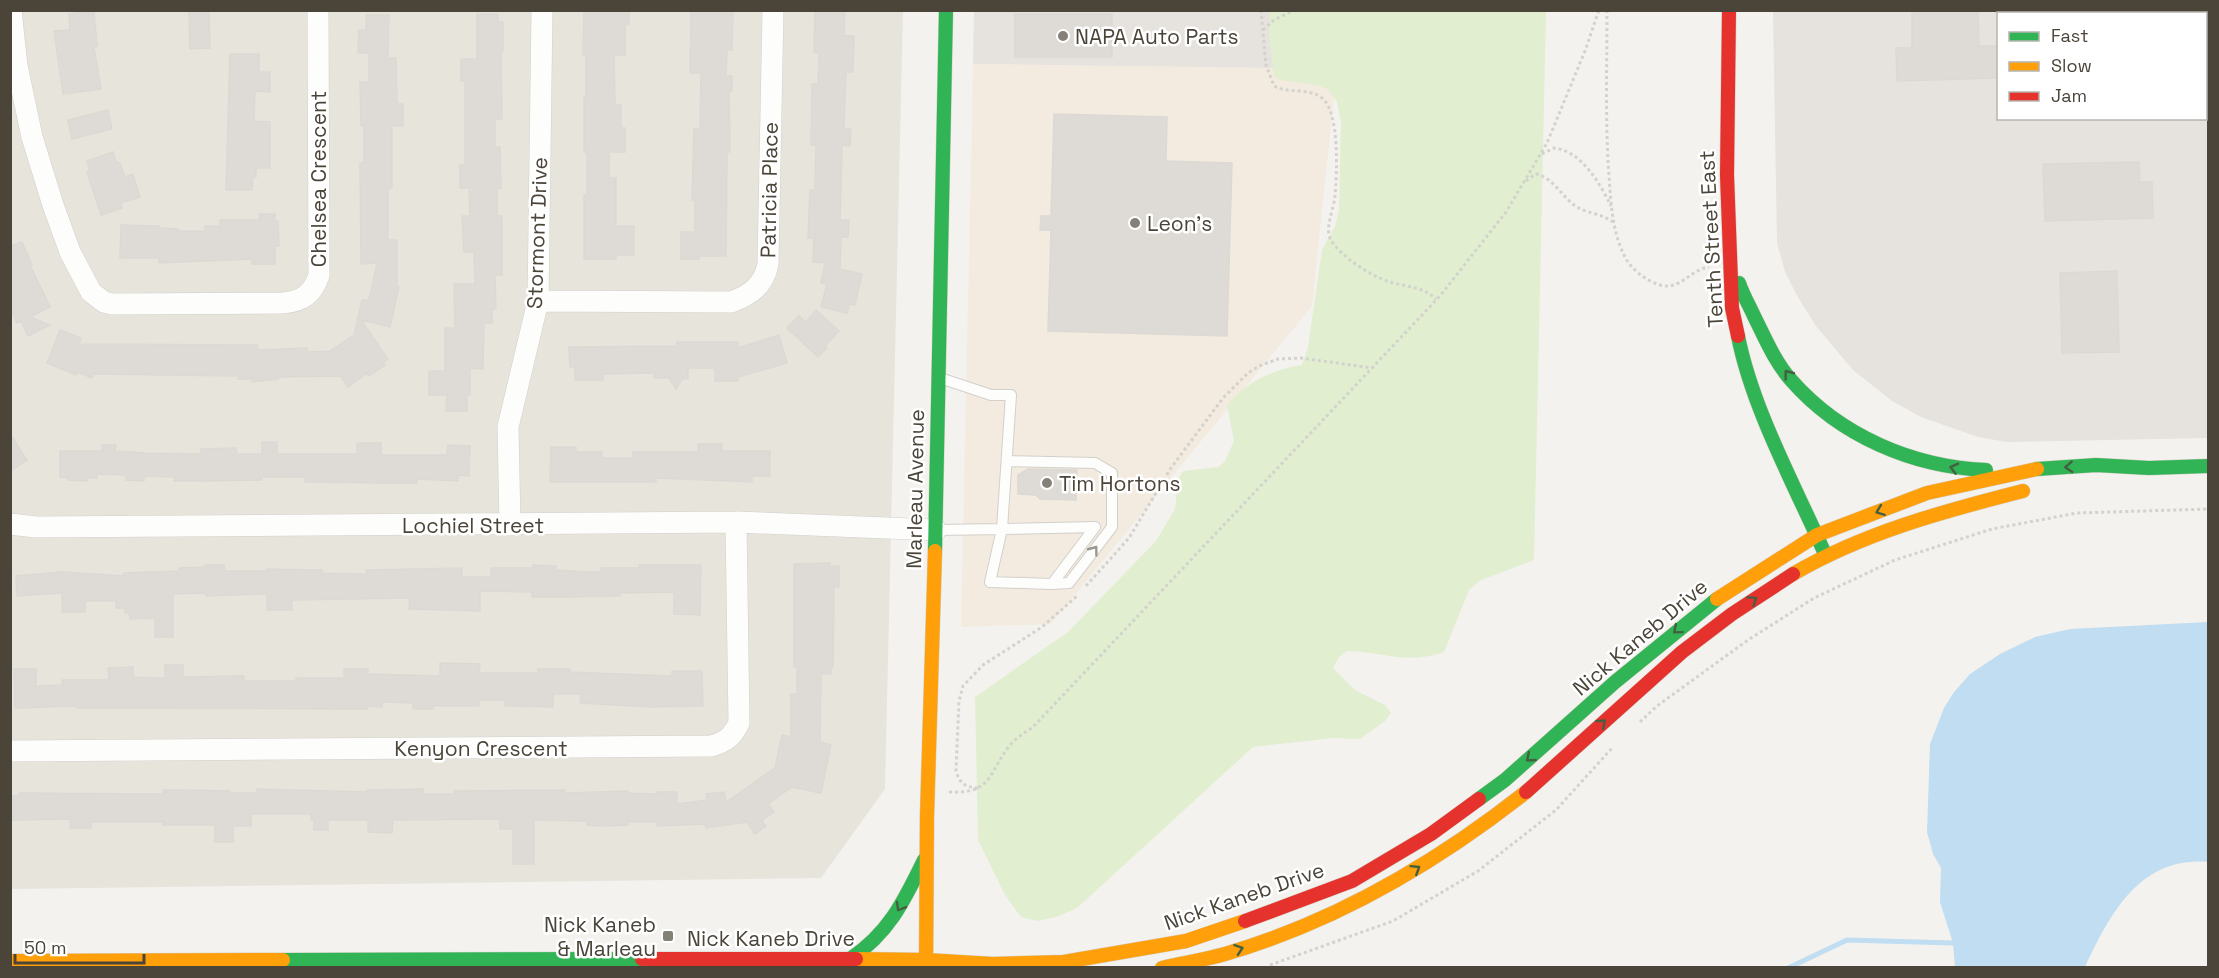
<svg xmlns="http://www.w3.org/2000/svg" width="2219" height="978" viewBox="0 0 2219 978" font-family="'Space Grotesk',sans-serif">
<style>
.residential{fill:#e7e4dc}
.commercial{fill:#f3ebdf}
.industrial{fill:#e6e2de;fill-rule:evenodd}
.green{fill:#e1eecf}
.water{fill:#c0ddf1}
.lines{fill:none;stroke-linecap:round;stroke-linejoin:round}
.stream{stroke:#c0ddf1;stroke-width:5}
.building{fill:#dedbd6;stroke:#dcd9d4;stroke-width:1.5}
.lane-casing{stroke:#d2d0cb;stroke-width:12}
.street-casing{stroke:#d2d0cb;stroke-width:22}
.fast-casing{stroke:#d3cfc5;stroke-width:15}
.slow-casing{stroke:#d3cfc5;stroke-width:15}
.jam-casing{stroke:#d3cfc5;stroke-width:15}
.path{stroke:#d3d2cc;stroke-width:3;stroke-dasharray:3 3;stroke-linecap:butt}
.lane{stroke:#fdfdfc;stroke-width:10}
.street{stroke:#fdfdfc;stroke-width:21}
.fast{stroke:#30b455;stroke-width:14}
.slow{stroke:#ff9f0a;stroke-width:14}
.jam{stroke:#e5322d;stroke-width:14}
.oneway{stroke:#446040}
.oneway2{stroke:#9b9791}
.poi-dot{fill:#868178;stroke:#fff;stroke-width:2}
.labels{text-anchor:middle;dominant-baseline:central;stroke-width:5;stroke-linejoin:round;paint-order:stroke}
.poi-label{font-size:21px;fill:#4b4439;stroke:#fff;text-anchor:start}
.street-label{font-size:21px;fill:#4b4439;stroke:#fff}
</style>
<rect width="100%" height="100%" fill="#f4f2ee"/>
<path class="residential" d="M10,11H903L885,789L821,878L11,889Z"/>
<path class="commercial" d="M973,64L1337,69L1312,306L1051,624L961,627Z"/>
<path class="industrial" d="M974,11H1339L1337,69L973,64Z
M1773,11H2208V438L2007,442L1978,437L1921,417L1892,401L1853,370L1816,326L1799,299L1785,272L1777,243ZM1998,14H2206V118H1998Z"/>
<path class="green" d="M1270,11H1546L1534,560L1479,581L1469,590L1444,652C1407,665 1384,652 1347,651L1339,657L1333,668L1355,690L1385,705L1391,713L1385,721L1360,739L1334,738L1253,747L1077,908L1056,917L1037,921L1021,917L1005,895L978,840L975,697L1068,632L1156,541L1175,509L1178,479L1183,471L1219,467L1225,461L1234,441L1227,405C1247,381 1272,370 1302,365L1308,347L1322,250L1335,226L1339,210L1341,122L1337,102L1329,90L1318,85L1280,80L1274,76L1269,34Z"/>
<path class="water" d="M2208,622V862C2140,856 2110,914 2085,967H1955L1953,943L1940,902L1941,868L1933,854L1927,832L1930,744L1944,708L1954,692L1970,674L2000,654L2035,637L2070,629Z"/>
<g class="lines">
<path class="stream" d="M1788,968L1847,940L1953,943"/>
</g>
<path class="building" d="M189,10H209L210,48L190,49Z
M584,10H629V24H625V55H614L615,105H621V128H625V152H609V178H616V226H634V255H616V259H584V195H587V152H584V97H586V55H583Z
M691,10H733L732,50H727L726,76H732V91H729L730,152L727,151L726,256H699V259H681V232H695V200H692L694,129H700L701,73H690Z
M815,10H845L844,36H854L853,72H846L844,129H851L850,146L842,145L841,183L840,220H849L848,237H841L840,269L862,274L855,305L849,304L847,313L821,307L827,284L821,283L825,263L813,262L814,238H808L810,190H815L816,145H811L812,84H818L819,53L814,52Z
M1912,10H1978L1979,46H1998V78L1897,81L1896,48H1912Z
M94,11L97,46L94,47L101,89L63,94L54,31L70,30L69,14Z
M477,14H498V22H503V51H501L502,119H495V147H500L501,188H497V216H502V275H495L496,309H492V323H484L483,369L470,368V395H467V411H446L447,395H429V371H445V328H455L454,284H475L474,252H464L462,216H470L469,188H460V165H465V81H461V59H477Z
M1015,14H1112V57H1015Z
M366,15H389L388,58H396L397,104H403V126H392V188H388V240H397V286L399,287L390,327L361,320L388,359L383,363L385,365L369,376L367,373L348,387L341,376L278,377V379L252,382V379H238V376L93,374L92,378L77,372L76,375L47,363L60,330L81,338L79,344L257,345L258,350L307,348V352L330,351L354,335L362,300H369L377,263L361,264L360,163H364V126H361L360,82H369V53H358L359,30H366Z
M230,54H259V72H270V92L255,91L254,121L270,122V168H256V177H253L252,190H226Z
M108,110L112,129L72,139L68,120Z
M1054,114L1167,117L1166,161L1232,163L1227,336L1048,331L1051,230H1040L1041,216H1051Z
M113,152L116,162L120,163L125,177L133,174L140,197L121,203L122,208L101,215L87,172L90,171L87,161Z
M2139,162L2140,182H2152L2153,218L2045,221L2043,164Z
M259,214H275V221H278L279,246H275V264H252V259L159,263V258H120L121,225L159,226L158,228L178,229V231H205V226H220V220H259Z
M22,242L32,265H30L50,307L30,317L50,325L28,336L21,321L17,323L10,309V246Z
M2117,271L2119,352L2062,353L2060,273Z
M816,310L839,331L825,346L827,348L818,357L787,328L799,316L806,322Z
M779,335L787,363L738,377V381H715V368H688V379H682L676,389L669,378H654V373L603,374V380H575V367H570L569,347L677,346V342H738V348Z
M10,434L27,460L10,471Z
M262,442H277V454H357V443H381V455H447L448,445L470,446L469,476L458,475V481L417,479V483H380L305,482L304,477H262V480L204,481H174L175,477L144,476V481L126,480V475L97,474V478H87V481L68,480V478L60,477V451H102V445H116L115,451L145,453L201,454V449L236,448L237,454H262Z
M698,444H722V451H770V476H752V482L656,478V482H550L551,447H576V452H602V458H633V452H698Z
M1028,469L1077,470L1076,500L1040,499L1036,495L1018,494V475Z
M830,563V566H839V587H834L833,667H831V674H821L820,742L831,745L821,793L792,787L768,804L774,812L762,820L766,826L755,834L747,822L706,828L705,824L657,826V822H628V825L604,826L587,825V821L534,820V864H513V829H500V819L393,820L392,833L368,832V820H328V830H314V820H311V814H251V826H233V842H215V825H163V822H91V828H70V819L10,820V796H19V793L163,794V790H184L230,791V793H257V789L367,792V790L423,789V794H455L454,791L565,790V793L628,791V793L657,794V792H677V804L707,800L706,794L724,792L726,802L775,768L782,735L791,737V694H797V667H794V564Z
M205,565H224L225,571H267V569L322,570V573L367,574L366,570L462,568V577H491V568H533V565L556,566L555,570L586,572H601V568H639V565H701L700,615L674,614V592L620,593V596L562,597H532V592L480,591V611L409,609L410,598L292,600V610H267V594L206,596V593L173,594V637H155V618L130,619L129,613H125V608H116V601H85V612H62V593L17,596L16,576L62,572L124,576V573L179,571V568L206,567Z
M440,663L480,664L479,673H538V669H570V672L672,676V671H702L703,706L651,707L580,703L581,694H553V707L505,706V700H479V706H433V709H413V703L382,702V707L367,706V709L77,708V706L15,708L14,669H36V686L62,685V680H109L108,668L133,667V677L165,678V665H183V677L244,676V681H296V678H344V669H368V674L440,676Z"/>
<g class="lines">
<defs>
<path id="lane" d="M1007,461L1095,463L1112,473V527L1069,583L1052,584
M936,530L1002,529L990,582L1052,584L1095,527L1002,529L1011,395H991L940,378"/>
<path id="street" d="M11,10L17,66L32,137L53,205L70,252L91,292L104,302L112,304L283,303C303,301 313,294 319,275L318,10
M538,301L731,302C751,295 764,285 768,264L773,10
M10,524L36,527L736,522L936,530
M510,525L508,427L538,301L542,10
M10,751L711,746C726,742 732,737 739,723L736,522"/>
<path id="fast" d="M1739,283C1743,295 1749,305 1754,316C1765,338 1775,362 1791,380C1840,436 1913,467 1986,470
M1738,336C1752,408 1795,486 1825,554
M2037,469L2096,465L2149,468L2208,466
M935,551L946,10
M1479,799L1505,780L1615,682L1717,599
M850,959C889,933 904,901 924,860
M283,960L642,959"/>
<path id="slow" d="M1793,574C1863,533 1944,511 2023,491
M1717,599L1817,535L1927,493L2037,469
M856,959L926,960L993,964L1064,962L1186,941L1245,921
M10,961L283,960
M926,968L927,816L935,551
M1162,968C1183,963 1204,960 1225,954C1335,922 1436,863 1526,792"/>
<path id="jam" d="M1729,10L1727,175L1732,308L1738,336
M1526,792L1682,652L1732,614L1793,574
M1245,921L1352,881L1431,834L1479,799
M642,959H856"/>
</defs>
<use href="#lane" class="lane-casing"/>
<use href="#street" class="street-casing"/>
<use href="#fast" class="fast-casing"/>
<use href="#slow" class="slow-casing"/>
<use href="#jam" class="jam-casing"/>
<path class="path" d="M1261,10L1266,65L1274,86C1289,94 1307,87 1322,98C1340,112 1337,174 1335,196C1334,209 1324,229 1331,240C1341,257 1371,276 1390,282C1407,287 1424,287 1436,299
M1607,10C1607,66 1605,121 1609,176C1611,203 1612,232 1625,257C1631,269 1646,281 1660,285C1681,291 1690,269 1709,267
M1263,30L1274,20L1294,10
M1542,154L1554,148C1582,151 1600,184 1611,206
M1526,181L1536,174C1552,177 1561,195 1574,205C1586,214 1603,213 1614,223
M1086,586L1129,538L1171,468L1223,398L1248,373L1259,366L1278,359L1301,358L1372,368
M1640,722L1657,706L1748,640L1814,598L1895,560L1992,529L2077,513L2208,509
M978,788C965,787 960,784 956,771L959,701L963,686L983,665L1042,627L1077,596
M949,792C993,794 988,773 1010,745C1016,738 1024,733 1032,728L1440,296L1506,212L1547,143L1585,51L1599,10
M1270,965L1393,921L1478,871L1556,810L1613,747"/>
<use href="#lane" class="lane"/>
<use href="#street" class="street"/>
<use href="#fast" class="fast"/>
<use href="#slow" class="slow"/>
<use href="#jam" class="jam"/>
</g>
<defs><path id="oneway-chevron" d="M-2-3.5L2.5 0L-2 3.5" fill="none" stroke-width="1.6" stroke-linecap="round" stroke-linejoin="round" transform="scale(1.5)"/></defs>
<g class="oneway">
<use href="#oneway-chevron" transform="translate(1788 374) rotate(-127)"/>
<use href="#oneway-chevron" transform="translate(2069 467) rotate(177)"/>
<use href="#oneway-chevron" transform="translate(1954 468) rotate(-166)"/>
<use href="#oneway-chevron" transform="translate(1880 511) rotate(159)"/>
<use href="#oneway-chevron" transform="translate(1753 600) rotate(-35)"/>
<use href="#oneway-chevron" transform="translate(1677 630) rotate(140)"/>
<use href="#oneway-chevron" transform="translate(1602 723) rotate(-42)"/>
<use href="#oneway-chevron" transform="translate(1530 758) rotate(139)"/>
<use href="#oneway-chevron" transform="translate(1416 869) rotate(-32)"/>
<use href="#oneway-chevron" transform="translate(900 907) rotate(120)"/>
<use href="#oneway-chevron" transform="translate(1239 949) rotate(-19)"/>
</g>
<use class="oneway2" href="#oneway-chevron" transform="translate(1094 550) rotate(-53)"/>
<g class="poi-dot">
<circle cx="1063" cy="36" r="6"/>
<circle cx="1135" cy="223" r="6"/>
<circle cx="1047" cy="483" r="6"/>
<rect x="662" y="930" width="12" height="12" rx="3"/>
</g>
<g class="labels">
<g class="poi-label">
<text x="1075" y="36">NAPA Auto Parts</text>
<text x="1147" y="223">Leon's</text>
<text x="1059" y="483">Tim Hortons</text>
<text x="656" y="924" text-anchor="end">Nick Kaneb<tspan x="656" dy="24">&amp; Marleau</tspan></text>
</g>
<g class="street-label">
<text transform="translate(318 179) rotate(-90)">Chelsea Crescent</text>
<text transform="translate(769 190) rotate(-89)">Patricia Place</text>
<text transform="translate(537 233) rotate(-88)">Stormont Drive</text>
<text transform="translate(1711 239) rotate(-93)">Tenth Street East</text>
<text transform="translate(915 489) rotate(-89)">Marleau Avenue</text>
<text x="473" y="525">Lochiel Street</text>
<text transform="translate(1640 637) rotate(-40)">Nick Kaneb Drive</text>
<text x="481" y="748">Kenyon Crescent</text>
<text transform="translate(1244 896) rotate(-19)">Nick Kaneb Drive</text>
<text x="771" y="938">Nick Kaneb Drive</text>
</g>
</g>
<rect width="2219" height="978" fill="none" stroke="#4b4439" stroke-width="24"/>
<rect x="1997" y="12" width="210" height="108" fill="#ffffff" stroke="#b7b4b0" stroke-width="1.5"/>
<rect x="2009" y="32" width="30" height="9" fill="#30b455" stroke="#b7b4b0" stroke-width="1.5"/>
<text x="2051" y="42" font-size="18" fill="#4b4439">Fast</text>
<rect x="2009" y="62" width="30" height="9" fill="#ff9f0a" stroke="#b7b4b0" stroke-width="1.5"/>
<text x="2051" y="72" font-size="18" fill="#4b4439">Slow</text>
<rect x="2009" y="92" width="30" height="9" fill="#e5322d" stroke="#b7b4b0" stroke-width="1.5"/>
<text x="2051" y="102" font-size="18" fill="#4b4439">Jam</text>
<path d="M15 954v9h129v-9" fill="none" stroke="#4b4439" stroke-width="3"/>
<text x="24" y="954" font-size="18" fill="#4b4439" stroke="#ffffff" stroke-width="4.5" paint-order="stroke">50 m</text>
</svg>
